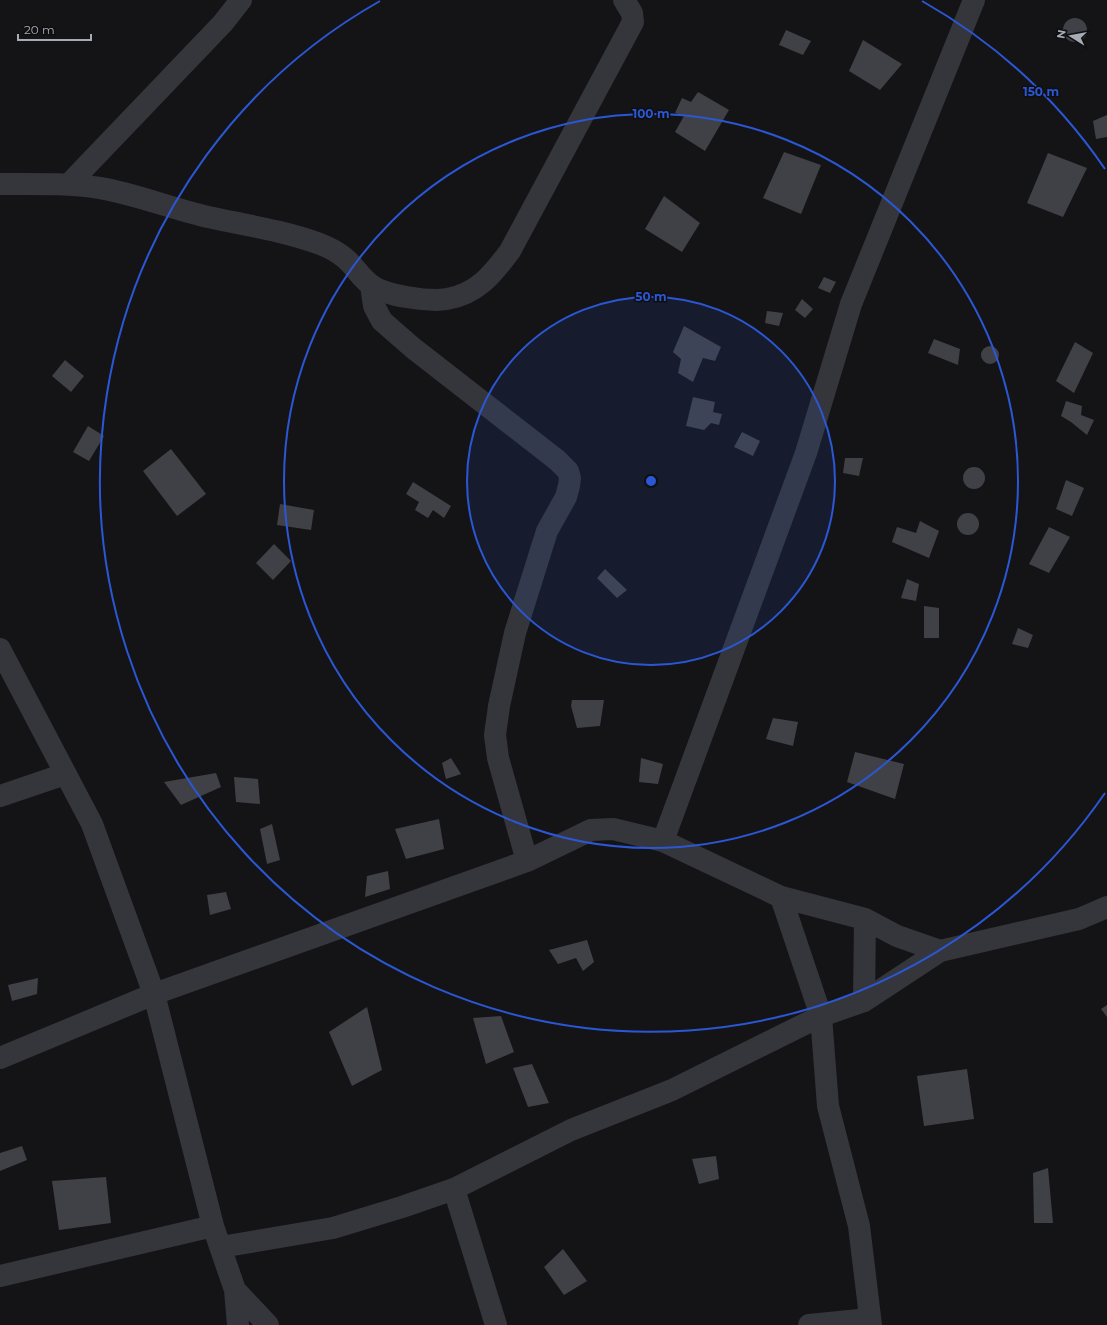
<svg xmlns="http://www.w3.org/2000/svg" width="1107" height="1325" viewBox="0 0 1107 1325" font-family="Montserrat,sans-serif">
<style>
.building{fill:#404146}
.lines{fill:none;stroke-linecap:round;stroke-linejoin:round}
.street{stroke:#35363b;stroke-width:22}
.ring{fill:none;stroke:#2b57d5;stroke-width:2}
.centre{fill:#2b57d5;stroke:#0f0f11;stroke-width:2}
.ring-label{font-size:12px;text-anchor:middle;font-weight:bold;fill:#2b57d5;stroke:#0f0f11;stroke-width:3;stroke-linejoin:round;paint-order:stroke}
</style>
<rect width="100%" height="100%" fill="#141416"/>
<path class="building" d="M1063 30a12 12 0 1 1 24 0a12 12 0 1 1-24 0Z
M786,30L811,41L803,55L779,45Z
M863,40L902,64L880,90L849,71Z
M698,92L729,110L705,151L675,132L684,116L675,113L682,98L691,102Z
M1107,115V137L1096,139L1093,121Z
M784,152L821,165L801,214L763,198Z
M1048,153L1087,168L1063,217L1027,203Z
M664,196L700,223L682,252L645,229Z
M824,277L836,282L830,293L818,288Z
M802,299L813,309L805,318L795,310Z
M767,311L783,313L779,326L765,323Z
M684,326L721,347L715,361L703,358L693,382L678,373L681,359L673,352Z
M934,339L960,349L958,365L928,353Z
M1075,342L1093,353L1074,393L1056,381Z
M981 355a9 9 0 1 1 18 0a9 9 0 1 1-18 0Z
M65,360L84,376L71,392L52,376Z
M693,397L715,402L713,412L722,414L719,425L711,423L704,430L686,426Z
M1066,401L1082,406L1081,415L1094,420L1087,435L1071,422L1061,416Z
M88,426L104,436L89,461L73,452Z
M742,432L760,441L753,456L734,447Z
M171,449L206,494L177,516L143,471Z
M845,458H863L859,476L843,473Z
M963 478a11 11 0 1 1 22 0a11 11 0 1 1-22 0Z
M1066,480L1084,488L1072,516L1056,509Z
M413,482L451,506L444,518L433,510L428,518L415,510L419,502L406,494Z
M280,504L314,510L311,530L277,525Z
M957 524a11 11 0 1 1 22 0a11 11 0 1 1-22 0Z
M920,521L939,531L929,558L892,542L897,527L916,533Z
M1049,527L1070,537L1049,573L1029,564Z
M274,544L291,561L273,580L256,563Z
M605,569L627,590L617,598L597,578Z
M907,579L919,584L916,601L901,598Z
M924,606L939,608V638H924Z
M1018,628L1033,635L1028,648L1012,644Z
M572,700H604L600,726L577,728L571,706Z
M773,718L798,722L793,746L766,739Z
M855,752L904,764L895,799L847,782Z
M451,758L461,774L446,779L442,763Z
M641,758L663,764L658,784L639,782Z
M216,773L221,787L181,805L164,782Z
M234,777L258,779L260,804L236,802Z
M439,819L444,849L406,859L395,829Z
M272,824L280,860L267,864L260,829Z
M388,871L390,889L365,897L367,876Z
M226,892L231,909L210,915L207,895Z
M587,940L594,962L583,971L576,958L558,964L549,950Z
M38,978L37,994L12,1001L8,985Z
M1107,1005V1017L1101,1009Z
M367,1007L382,1070L352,1086L329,1032Z
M501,1016L514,1052L486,1064L473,1018Z
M532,1064L549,1103L528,1107L513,1068Z
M967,1069L974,1119L924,1126L917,1076Z
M22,1146L27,1160L0,1171V1153Z
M716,1156L719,1179L699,1184L692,1159Z
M1048,1168L1053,1223H1034L1033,1173Z
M106,1177L111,1223L59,1230L52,1181Z
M563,1249L587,1281L564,1295L544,1267Z"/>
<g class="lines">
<path class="street" d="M0,184C33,184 67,183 100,188C136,194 172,209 208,217C245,225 285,231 320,244C328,247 339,253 346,259C355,267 361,278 371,285C385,296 430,302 447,299C477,294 493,274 510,251L633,22L632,13L624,0
M69,184L223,23L241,0
M371,285L374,306L382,321L413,348L557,460L568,471L570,478L569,486L566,497L547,531L515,633L499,706L495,735L498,758L527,861
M0,649L92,824L154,994L213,1226L235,1290L268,1325
M0,796L65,774
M663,841L781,897L865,919L897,936L940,951
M864,1001L865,919
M0,1058L154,994L527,861L591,830L613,829L663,841L806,453L851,304L974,0
M454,1189L496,1325
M221,1247L333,1228L402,1207L454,1189L571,1130L672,1090L821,1016L781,897
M0,1276L213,1226
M235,1290L238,1325
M809,1325L869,1319
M871,1325L859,1226L828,1106L821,1016L864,1001L940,951L1079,919L1107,907"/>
</g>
<circle cx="651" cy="481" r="184" fill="#2b57d5" fill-opacity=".12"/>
<g class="ring">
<circle cx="651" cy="481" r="184"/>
<circle cx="651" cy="481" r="367"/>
<path d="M1105 793A551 551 0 1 1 380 1M922 1A551 551 0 0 1 1105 169"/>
</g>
<circle cx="651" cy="481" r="6" class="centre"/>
<g class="ring-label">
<text x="1041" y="96">150 m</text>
<text x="651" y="118">100 m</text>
<text x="651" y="301">50 m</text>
</g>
<g transform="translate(1071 36) rotate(281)" stroke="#0f0f11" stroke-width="3" paint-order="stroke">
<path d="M0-3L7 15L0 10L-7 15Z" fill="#a6abb6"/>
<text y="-6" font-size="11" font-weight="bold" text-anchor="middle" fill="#a6abb6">N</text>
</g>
<path d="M18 34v6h73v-6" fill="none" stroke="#a6abb6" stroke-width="2"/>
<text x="24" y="34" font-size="12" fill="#a6abb6" stroke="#0f0f11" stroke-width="3" paint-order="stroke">20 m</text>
</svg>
